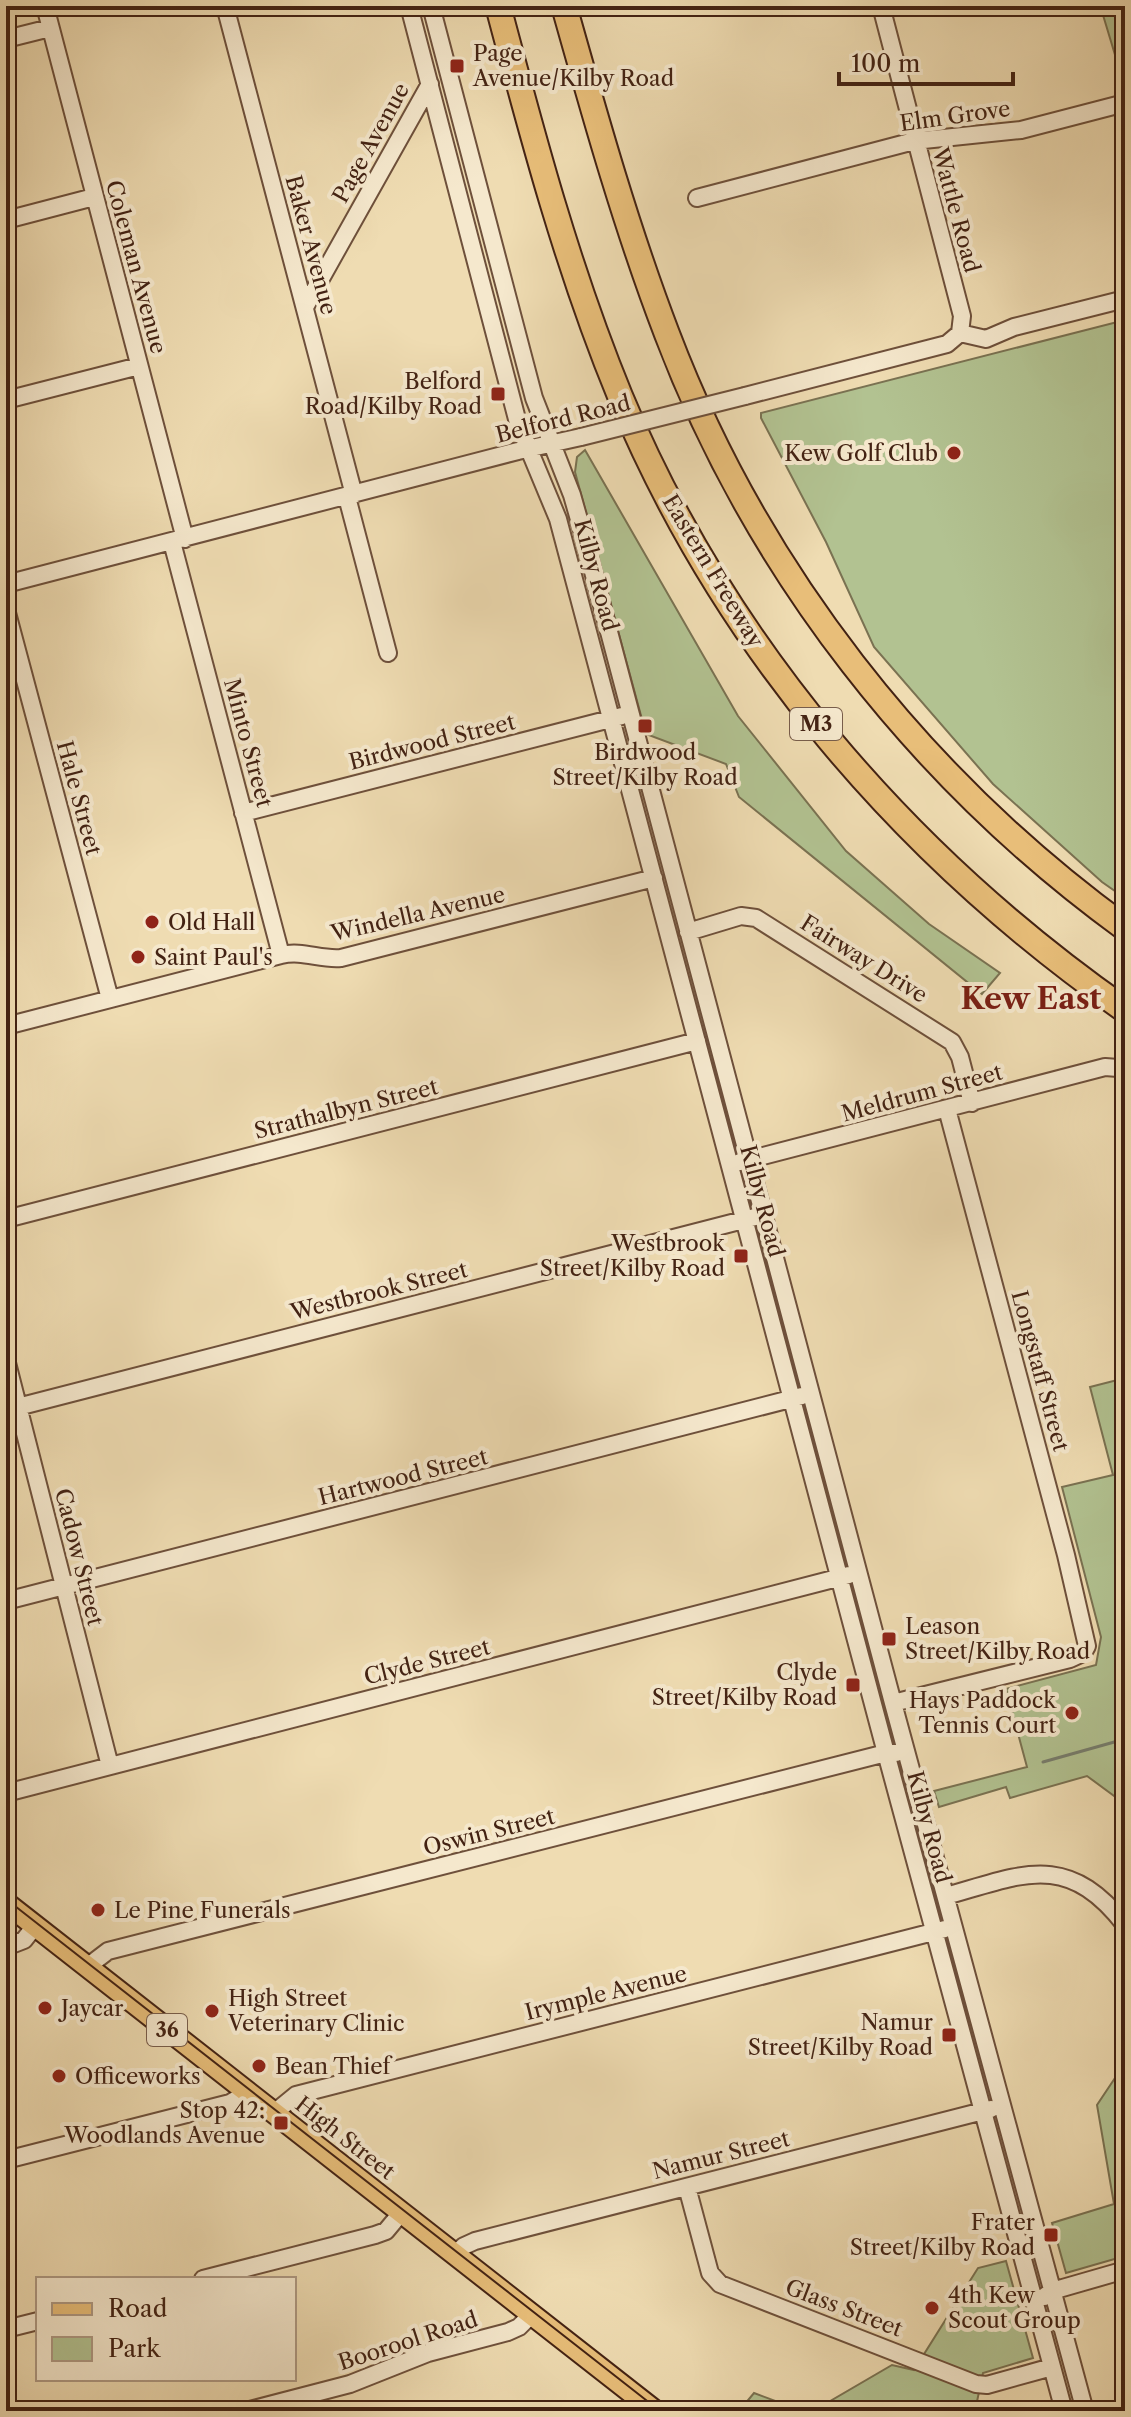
<svg xmlns="http://www.w3.org/2000/svg" width="1131" height="2417" viewBox="0 0 1131 2417" font-family="'Libre Caslon Text',serif">
<style>
.green{fill:#b2c291;stroke:#7a7252;stroke-width:2}
.lines{fill:none;stroke-linecap:round;stroke-linejoin:round}
.stream{stroke:#777e6e;stroke-width:3}
.minor-casing{stroke:#6e503b;stroke-width:20}
.major-casing{stroke:#432213;stroke-width:24}
.highway-casing{stroke:#432213;stroke-width:28}
.minor{stroke:#f5e8cd;stroke-width:16}
.major{stroke:#e8be79;stroke-width:20}
.highway{stroke:#e8be79;stroke-width:24}
.tram{stroke:#432213;stroke-width:2}
.minor-bridge-casing{stroke:#6e503b;stroke-width:20;stroke-linecap:butt}
.minor-bridge{stroke:#f5e8cd;stroke-width:16}
.poi-dot{fill:#8f2418;stroke:#f5e8cd;stroke-width:3}
.labels{text-anchor:middle;dominant-baseline:central;stroke-width:8;stroke-linejoin:round;paint-order:stroke}
.shield{fill:#f5e8cd;stroke:#785d4b;stroke-width:2}
.shield-label{font-size:20px;font-weight:bold;fill:#432213}
.poi-label{font-size:22px;fill:#432213;stroke:#f5e8cd;text-anchor:start}
.street-label{font-size:22px;fill:#432213;stroke:#f5e8cd}
.district-label{font-size:30px;font-weight:bold;fill:#7a1f14;stroke:#f5e8cd}
</style>
<rect width="100%" height="100%" fill="#efdcb2"/>
<filter id="stains"><feTurbulence type="fractalNoise" baseFrequency=".0025" numOctaves="4"/><feColorMatrix values="0 0 0 0 .2 0 0 0 0 .09 0 0 0 0 .02 0 0 0 .5 -.17"/></filter>
<radialGradient id="worn" r=".72"><stop offset=".6" stop-color="#630" stop-opacity="0"/><stop offset="1" stop-color="#630" stop-opacity=".3"/></radialGradient>
<path class="green" d="M1125,9V88L1103,15Z
M1125,320V898L1102,882L993,784L874,647L826,542L761,418V413Z
M585,450L738,716L846,851L929,924L1000,973L982,994L739,797L726,764L646,734L575,472L577,457Z
M1125,1378V1804L1087,1776L1010,1798L1006,1787L939,1807L934,1791L1027,1767L1006,1689L1096,1665L1101,1637L1062,1487L1113,1475L1090,1387Z
M1125,2063V2256L1066,2273L1052,2223L1114,2204L1097,2105Z
M1006,2261L1033,2358L983,2373L975,2411H739L754,2393L794,2408L801,2404H825L892,2365L914,2370L978,2268Z"/>
<g class="lines">
<path class="stream" d="M1043,1762L1125,1739"/>
<defs>
<path id="minor" d="M45,6L185,539
M225,6L354,495
M409,6L518,423L558,519L886,1753L1064,2411
M431,6L534,398L572,495L582,530L893,1703L1085,2411
M881,6L962,316L960,333
M6,39L50,28
M697,198L914,141L1021,130L1125,103
M6,220L94,197
M305,307L430,84
M960,333L986,339L1014,327L1125,299
M745,396L947,344L960,333
M6,400L139,366
M347,497L388,653
M172,542L281,955
M6,584L518,451L581,437
M6,609L110,999
M243,813L622,716
M688,932L741,916L756,918L952,1042L960,1057L972,1103
M6,1026L281,955C303,950 320,960 341,958L654,878
M740,1162L1105,1067L1118,1068L1125,1072
M6,1219L697,1041
M6,1359L110,1766
M6,1410L755,1217
M6,1601L802,1396
M893,1703L1070,1659L1083,1653L1087,1646L1066,1555L947,1109
M6,1793L849,1575
M946,1896C1021,1875 1067,1850 1125,1925
M6,1947L24,1940L35,1926
M87,1967L108,1951L886,1753H896
M274,2113L296,2095L945,1929
M6,2160L230,2103L248,2092
M687,2187L710,2273L720,2284L976,2384L987,2385L1052,2367
M454,2255L464,2246L475,2241L991,2109
M203,2279L375,2235L386,2231L401,2213
M1044,2297L1052,2291L1125,2270
M6,2329L38,2321
M246,2411L350,2384L428,2353L508,2332L519,2327L531,2315"/>
<path id="major" d="M6,1903L655,2411"/>
<path id="highway" d="M498,6C533,138 568,270 620,396C724,646 904,855 1125,1010
M564,6C595,116 626,227 667,334C757,571 920,779 1125,928"/>
</defs>
<use href="#minor" class="minor-casing"/>
<use href="#major" class="major-casing"/>
<use href="#highway" class="highway-casing"/>
<use href="#minor" class="minor"/>
<use href="#major" class="major"/>
<use href="#highway" class="highway"/>
<path class="tram" d="M6,1899L660,2411"/>
<defs>
<path id="minor-bridge" d="M581,437L745,396"/>
</defs>
<use href="#minor-bridge" class="minor-bridge-casing"/>
<use href="#minor-bridge" class="minor-bridge"/>
</g>
<g class="poi-dot">
<rect x="449" y="58" width="16" height="16" rx="4"/>
<rect x="490" y="386" width="16" height="16" rx="4"/>
<circle cx="954" cy="453" r="8"/>
<rect x="637" y="718" width="16" height="16" rx="4"/>
<circle cx="152" cy="922" r="8"/>
<circle cx="138" cy="957" r="8"/>
<rect x="733" y="1248" width="16" height="16" rx="4"/>
<rect x="881" y="1631" width="16" height="16" rx="4"/>
<rect x="845" y="1677" width="16" height="16" rx="4"/>
<circle cx="1072" cy="1713" r="8"/>
<circle cx="98" cy="1910" r="8"/>
<circle cx="45" cy="2008" r="8"/>
<circle cx="212" cy="2011" r="8"/>
<rect x="941" y="2027" width="16" height="16" rx="4"/>
<circle cx="259" cy="2066" r="8"/>
<circle cx="59" cy="2076" r="8"/>
<rect x="273" y="2115" width="16" height="16" rx="4"/>
<rect x="1043" y="2227" width="16" height="16" rx="4"/>
<circle cx="932" cy="2308" r="8"/>
</g>
<g class="labels">
<g class="shield">
<rect x="790" y="708" width="52" height="32" rx="6"/>
<rect x="147" y="2014" width="40" height="32" rx="6"/>
</g>
<g class="shield-label">
<text x="816" y="724">M3</text>
<text x="167" y="2030">36</text>
</g>
<g class="poi-label">
<text x="473" y="53">Page<tspan x="473" dy="25">Avenue/Kilby Road</tspan></text>
<text x="482" y="381" text-anchor="end">Belford<tspan x="482" dy="25">Road/Kilby Road</tspan></text>
<text x="938" y="453" text-anchor="end">Kew Golf Club</text>
<text x="645" y="752" text-anchor="middle">Birdwood<tspan x="645" dy="25">Street/Kilby Road</tspan></text>
<text x="168" y="922">Old Hall</text>
<text x="154" y="957">Saint Paul's</text>
<text x="725" y="1243" text-anchor="end">Westbrook<tspan x="725" dy="25">Street/Kilby Road</tspan></text>
<text x="905" y="1626">Leason<tspan x="905" dy="25">Street/Kilby Road</tspan></text>
<text x="837" y="1672" text-anchor="end">Clyde<tspan x="837" dy="25">Street/Kilby Road</tspan></text>
<text x="1056" y="1700" text-anchor="end">Hays Paddock<tspan x="1056" dy="25">Tennis Court</tspan></text>
<text x="114" y="1910">Le Pine Funerals</text>
<text x="228" y="1998">High Street<tspan x="228" dy="25">Veterinary Clinic</tspan></text>
<text x="61" y="2008">Jaycar</text>
<text x="933" y="2022" text-anchor="end">Namur<tspan x="933" dy="25">Street/Kilby Road</tspan></text>
<text x="275" y="2066">Bean Thief</text>
<text x="75" y="2076">Officeworks</text>
<text x="265" y="2110" text-anchor="end">Stop 42:<tspan x="265" dy="25">Woodlands Avenue</tspan></text>
<text x="1035" y="2222" text-anchor="end">Frater<tspan x="1035" dy="25">Street/Kilby Road</tspan></text>
<text x="948" y="2295">4th Kew<tspan x="948" dy="25">Scout Group</tspan></text>
</g>
<g class="street-label">
<text transform="translate(955 116) rotate(-8)">Elm Grove</text>
<text transform="translate(371 143) rotate(-61)">Page Avenue</text>
<text transform="translate(956 210) rotate(75)">Wattle Road</text>
<text transform="translate(311 245) rotate(75)">Baker Avenue</text>
<text transform="translate(136 267) rotate(75)">Coleman Avenue</text>
<text transform="translate(563 419) rotate(-14)">Belford Road</text>
<text transform="translate(713 571) rotate(59)">Eastern Freeway</text>
<text transform="translate(596 575) rotate(75)">Kilby Road</text>
<text transform="translate(432 742) rotate(-14)">Birdwood Street</text>
<text transform="translate(248 743) rotate(75)">Minto Street</text>
<text transform="translate(79 798) rotate(75)">Hale Street</text>
<text transform="translate(418 914) rotate(-13)">Windella Avenue</text>
<text transform="translate(864 959) rotate(32)">Fairway Drive</text>
<text transform="translate(922 1093) rotate(-15)">Meldrum Street</text>
<text transform="translate(346 1109) rotate(-14)">Strathalbyn Street</text>
<text transform="translate(762 1201) rotate(75)">Kilby Road</text>
<text transform="translate(379 1291) rotate(-14)">Westbrook Street</text>
<text transform="translate(1040 1371) rotate(75)">Longstaff Street</text>
<text transform="translate(403 1477) rotate(-14)">Hartwood Street</text>
<text transform="translate(79 1557) rotate(76)">Cadow Street</text>
<text transform="translate(427 1662) rotate(-14)">Clyde Street</text>
<text transform="translate(929 1827) rotate(75)">Kilby Road</text>
<text transform="translate(489 1832) rotate(-14)">Oswin Street</text>
<text transform="translate(606 1993) rotate(-14)">Irymple Avenue</text>
<text transform="translate(345 2138) rotate(38)">High Street</text>
<text transform="translate(721 2155) rotate(-14)">Namur Street</text>
<text transform="translate(844 2308) rotate(21)">Glass Street</text>
<text transform="translate(408 2341) rotate(-18)">Boorool Road</text>
</g>
<g class="district-label">
<text x="1031" y="998">Kew East</text>
</g>
</g>
<rect width="1131" height="2417" fill="none" stroke="#efdcb2" stroke-width="32"/>
<rect x="8" y="8" width="1115" height="2401" fill="none" stroke="#432213" stroke-width="4"/>
<rect x="16" y="16" width="1099" height="2385" fill="none" stroke="#432213" stroke-width="2"/>
<rect x="36" y="2277" width="260" height="104" fill="#f5e8cd" stroke="#ae9983" stroke-width="2"/>
<rect x="52" y="2303" width="40" height="12" fill="#e8be79" stroke="#ae9983" stroke-width="2"/>
<text x="108" y="2317" font-size="24" fill="#432213">Road</text>
<rect x="52" y="2337" width="40" height="24" fill="#b2c291" stroke="#ae9983" stroke-width="2"/>
<text x="108" y="2357" font-size="24" fill="#432213">Park</text>
<path d="M839 72v12h174v-12" fill="none" stroke="#432213" stroke-width="4"/>
<text x="851" y="72" font-size="24" fill="#432213" stroke="#f5e8cd" stroke-width="6" paint-order="stroke">100 m</text>
<rect width="100%" height="100%" filter="url(#stains)"/>
<rect width="100%" height="100%" fill="url(#worn)"/>
</svg>
